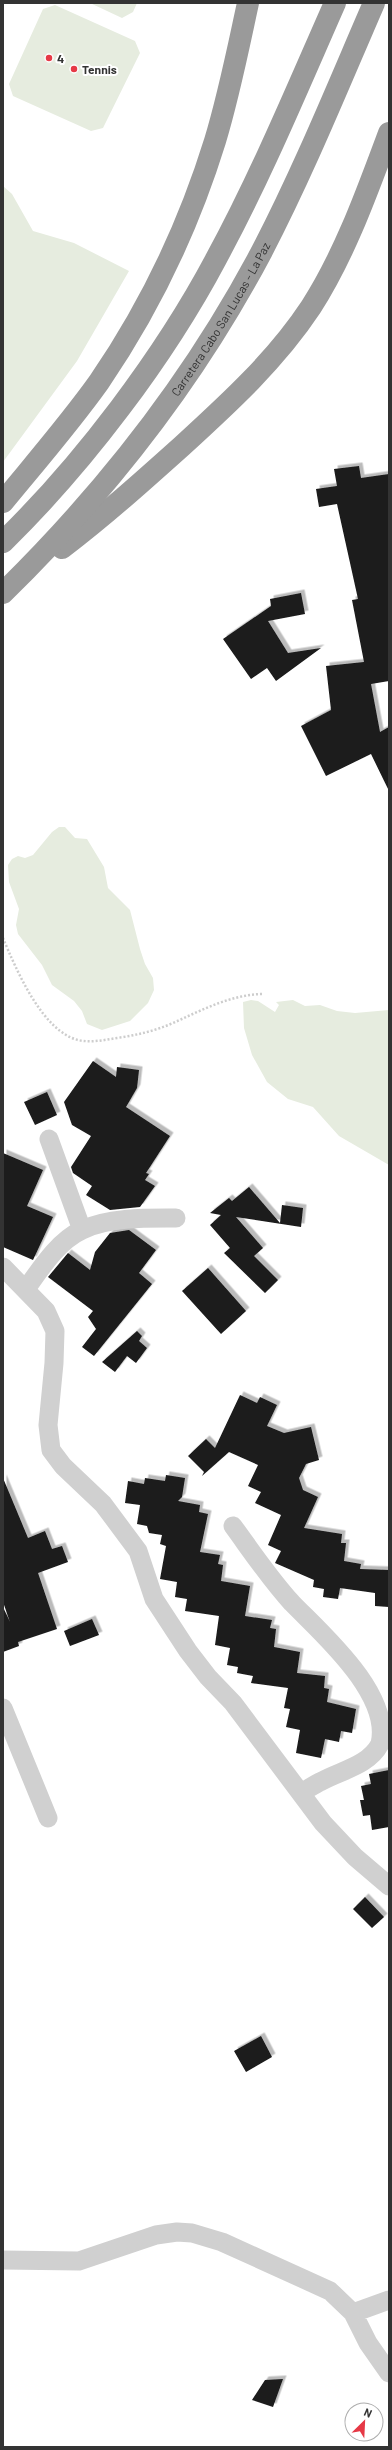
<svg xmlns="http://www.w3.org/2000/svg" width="392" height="2450" viewBox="0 0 392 2450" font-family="Barlow,sans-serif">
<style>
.green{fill:#e6ecdf}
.building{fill:#1a1a1a;filter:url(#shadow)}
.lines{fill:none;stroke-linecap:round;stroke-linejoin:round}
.path{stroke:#cdcdcd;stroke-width:2.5;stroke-dasharray:2 2;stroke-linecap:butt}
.street{stroke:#d0d0d0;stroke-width:19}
.highway{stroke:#9a9a9a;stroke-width:22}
.poi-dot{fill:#e63946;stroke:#fff;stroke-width:1.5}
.labels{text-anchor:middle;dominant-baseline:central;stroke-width:4;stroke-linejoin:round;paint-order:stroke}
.poi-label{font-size:12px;font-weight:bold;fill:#333;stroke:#fff;text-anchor:start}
.street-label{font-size:12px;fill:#333;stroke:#fff}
</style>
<defs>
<filter id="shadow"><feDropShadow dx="3.5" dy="-3.5" stdDeviation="0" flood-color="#0004"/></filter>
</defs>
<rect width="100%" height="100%" fill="#fff"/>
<path class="green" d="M90,3H137L133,12L122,18Z
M55,5L135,41L140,53L103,128L91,131L13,96L9,84L43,9Z
M3,186L12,194L33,231L74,243L129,271L77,361L3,462Z
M59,827H65L75,838L87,839L104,867L108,888L130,910L140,949L145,964L153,978L154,990L148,1003L130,1021L102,1030L87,1024L82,1011L74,1001L52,985L42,965L18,934L16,925L19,909L9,882L8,865L12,859L18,856L25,858L33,855L52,832Z
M251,1000L258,1001L275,1012L279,1005L276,1002L293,1000L305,1006L320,1005L337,1011L355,1013L389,1010V1165L339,1136L313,1107L288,1099L267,1082L252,1055L244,1028L243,1002Z"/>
<path class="building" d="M359,466L361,478L389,474V681L371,684L380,732L389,727V791L371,754L326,776L301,726L331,710L326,666L364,662L352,600L358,599L337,504L319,507L316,489L337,486L334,469Z
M301,593L305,614L268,621L288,653L321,648L276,681L267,668L251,679L223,639L271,606L270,599Z
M93,1061L116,1077L117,1067L139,1070L137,1088L126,1107L170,1136L146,1173L149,1174L145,1180L155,1186L140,1207L110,1210L86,1195L92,1186L73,1173L71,1167L91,1136L72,1125L64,1102Z
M47,1092L57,1115L35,1125L24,1102Z
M3,1153L43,1170L27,1206L53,1217L33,1260L3,1247Z
M249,1187L280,1223L282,1205L303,1208L301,1227L236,1217L263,1248L254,1256L278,1280L265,1293L224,1253L230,1248L210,1225L221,1215L210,1213L229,1198L232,1201Z
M129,1230L156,1250L139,1273L152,1284L94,1356L82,1347L96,1329L88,1317L93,1311L48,1277L68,1253L90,1270L95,1252L110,1233Z
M208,1268L246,1311L221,1334L182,1291Z
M137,1331L142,1336L139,1341L147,1348L136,1363L127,1356L115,1372L102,1362Z
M240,1395L257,1403L260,1397L277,1405L267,1426L284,1433L311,1427L319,1460L306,1464L299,1478L303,1490L318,1497L304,1528L342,1534L341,1543H346L344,1561L361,1564L360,1569L389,1570V1607L375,1606V1593L340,1588L338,1599L323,1597L324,1589L313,1587L314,1580L275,1563L281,1551L268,1545L281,1515L255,1503L261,1492L248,1486L258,1465L229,1452L202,1476L204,1472L188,1456L206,1439L215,1448Z
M166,1475L185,1478L182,1497L178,1501L200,1505L199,1512L208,1514L200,1552L220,1555L218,1564L223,1565L221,1581L250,1586L245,1616L272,1620L270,1628L276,1629L274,1647L300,1652L297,1673L325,1676L324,1688L329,1689L327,1702L356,1709L352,1733L341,1731L339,1742L325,1739L321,1758L296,1753L300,1730L286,1727L290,1709L284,1708L288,1688L251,1683L253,1676L237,1673L238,1667L227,1665L230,1648L215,1645L219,1616L185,1611L187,1599L175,1597L177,1582L160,1579L166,1546L160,1544L162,1535L149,1533L147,1526L137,1524L140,1505L125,1503L128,1481L144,1484L145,1478L165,1481Z
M3,1478L28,1538L45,1531L52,1549L62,1546L68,1562L38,1573L57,1629L18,1642L19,1646L3,1652V1607L10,1622L3,1602Z
M92,1619L99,1635L70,1646L64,1631Z
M389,1770V1827L372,1830L370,1815L363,1816L360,1800H364L361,1786L371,1784L369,1774Z
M365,1897L384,1917L372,1928L353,1909Z
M261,2036L272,2057L246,2072L234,2051Z
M283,2379L273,2407L252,2400L265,2380Z"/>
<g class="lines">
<path class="path" d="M3,938C16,969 42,1031 78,1040C91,1043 104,1040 117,1038C137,1035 155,1031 173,1023C202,1010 230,995 262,994"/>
<path class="street" d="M49,1139L82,1230
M3,1267L46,1311L55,1331L54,1363L48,1425L51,1450L63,1466L103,1504L138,1551L154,1599L188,1651L208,1677L233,1703L323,1823L355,1857L389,1886
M26,1289C41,1268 58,1241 82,1230C109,1217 148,1218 176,1218
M233,1526C252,1552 270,1579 292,1603C321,1633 392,1694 380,1744C368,1766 342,1770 322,1781C315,1784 308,1789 301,1793
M3,1708L48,1818
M3,2260L79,2261L156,2235L177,2232L192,2233L222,2242L330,2291L353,2313L368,2343L389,2373
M353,2313L389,2300"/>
<g class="highway">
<path d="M3,502C35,463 69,424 99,382C149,309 189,225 215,141C229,95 238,49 248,3"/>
<path d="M3,542C83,464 164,357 216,259C261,176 297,89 335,3"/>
<path d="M62,548C104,516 143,481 182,446C229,403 276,360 311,307C345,254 367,192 389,133"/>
<path id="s1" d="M3,593C106,492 195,378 262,251C304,170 338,86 374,3"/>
</g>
</g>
<g class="poi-dot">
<circle cx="49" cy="58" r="4"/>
<circle cx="74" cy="69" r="4"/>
</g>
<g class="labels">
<g class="poi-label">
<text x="57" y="58">4</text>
<text x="82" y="69">Tennis</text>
</g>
<g class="street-label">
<text stroke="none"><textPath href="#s1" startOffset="351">Carretera Cabo San Lucas - La Paz</textPath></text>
</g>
</g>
<rect width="392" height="2450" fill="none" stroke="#333333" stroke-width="8"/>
<g transform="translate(364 2422) rotate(24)"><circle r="19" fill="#ffffff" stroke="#adadad"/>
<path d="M0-3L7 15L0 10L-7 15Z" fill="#e63946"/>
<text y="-6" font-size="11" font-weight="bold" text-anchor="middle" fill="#333333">N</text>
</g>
</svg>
